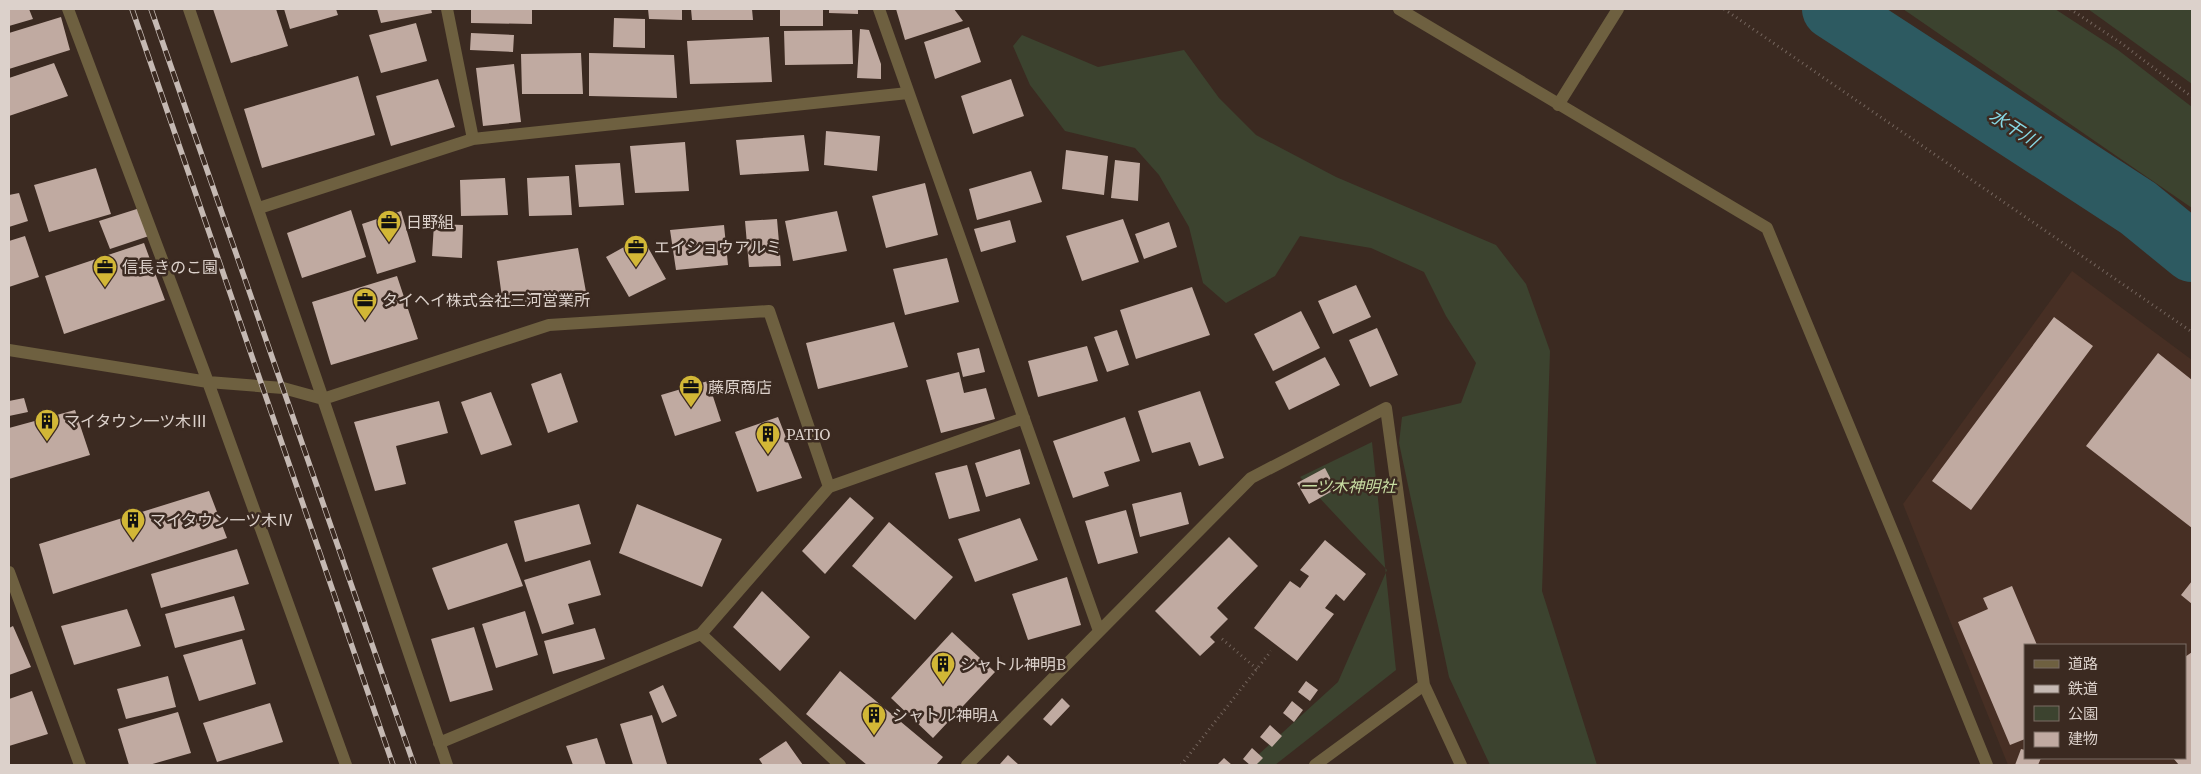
<svg xmlns="http://www.w3.org/2000/svg" width="2201" height="774" viewBox="0 0 2201 774" font-family="'Source Serif 4','Noto Sans JP',serif">
<style>
.built{fill:#472f24;fill-rule:evenodd}
.green{fill:#3c432f}
.lines{fill:none;stroke-linecap:round;stroke-linejoin:round}
.river{stroke:#2d5a61;stroke-width:60}
.building{fill:#c0aaa1}
.path{stroke:#74655d;stroke-width:3;stroke-dasharray:1 4;stroke-linecap:butt}
.minor{stroke:#6e6040;stroke-width:12}
.rail-casing{stroke:#c5b9b3;stroke-width:5.5}
.rail{stroke:#3b2a21;stroke-width:4;stroke-dasharray:11;stroke-linecap:butt}
.labels{text-anchor:middle;dominant-baseline:central;stroke-width:5;stroke-linejoin:round;paint-order:stroke}
.poi-label{font-size:16px;fill:#dcd1cb;stroke:#3b2a21;text-anchor:start}
.park-label{font-size:16px;font-style:italic;fill:#c8dda2;stroke:#3b2a21}
.water-label{font-size:18px;font-style:italic;fill:#87d8e4;stroke:#3b2a21}
</style>
<rect width="100%" height="100%" fill="#3b2a21"/>
<path class="built" d="M2072,271L2192,360V765H2008L1903,504ZM2025,645H2185V758H2025Z"/>
<path class="green" d="M1903,9H2055L2118,50L2192,107V208Z
M2088,9H2192V84Z
M1022,35L1098,67L1184,50L1219,98L1256,135L1336,177L1496,245L1526,284L1550,351L1542,591L1597,765H1490L1449,677L1399,443L1402,417L1461,403L1476,363L1446,316L1424,272L1371,248L1300,236L1275,276L1226,303L1203,283L1189,227L1159,175L1135,148L1065,131L1030,85L1013,46Z
M1372,442L1396,670L1275,765H1247L1338,682L1387,570L1300,477Z"/>
<g class="lines">
<path class="river" d="M1832,9L2138,208L2192,252"/>
</g>
<path class="building" d="M9,9H29L33,19L9,26Z
M213,9H276L288,46L231,63Z
M284,9H336L338,15L290,29Z
M377,9H431L432,13L381,23Z
M471,9H532V24L471,23Z
M648,9H682V20L649,19Z
M691,9H752L753,20H692Z
M780,9H823V26H780Z
M829,9H858V14L829,13Z
M896,9H954L963,21L905,40Z
M61,17L70,50L9,69V33Z
M614,18L645,19V48L613,47Z
M416,23L427,61L381,73L369,35Z
M969,27L981,62L935,79L924,42Z
M860,29L869,30L881,64V79L857,78Z
M852,30L853,64L785,65L784,31Z
M471,33L514,35L513,52L470,50Z
M769,37L772,82L690,84L687,41Z
M581,53L583,94H522L521,54Z
M589,53L674,55L677,98L589,96Z
M54,63L68,96L9,116V78Z
M514,64L521,122L483,126L476,68Z
M358,76L375,135L262,168L244,109Z
M438,79L455,127L391,146L376,96Z
M1011,79L1024,116L973,134L961,96Z
M826,131L880,136L877,171L824,165Z
M804,135L809,171L740,175L736,140Z
M685,142L689,191L635,193L630,146Z
M1066,150L1108,156L1104,195L1062,189Z
M1115,160L1140,163L1138,201L1111,198Z
M620,163L624,205L579,207L575,165Z
M96,168L111,214L49,232L34,185Z
M1031,171L1042,202L977,220L969,189Z
M569,176L572,215L529,216L527,178Z
M505,178L508,215L461,216L460,180Z
M925,183L938,235L886,248L872,196Z
M19,193L28,221L9,227V195Z
M140,208L149,236L110,249L99,221Z
M351,210L366,257L302,278L287,233Z
M401,211L416,262L377,274L362,224Z
M837,211L847,251L793,261L785,221Z
M777,219L781,266L749,267L745,221Z
M1123,219L1139,262L1082,281L1066,236Z
M1010,220L1016,242L981,252L974,229Z
M1169,222L1177,247L1144,259L1135,234Z
M434,224L463,225L462,258L432,256Z
M724,225L728,265L676,270L670,230Z
M25,236L39,277L9,287V241Z
M642,237L666,279L629,297L606,257Z
M144,243L165,300L64,334L45,276Z
M578,248L586,292L503,305L497,261Z
M947,258L959,302L905,315L893,269Z
M397,276L418,339L331,365L312,302Z
M1356,285L1371,317L1333,334L1318,301Z
M1192,287L1210,335L1136,359L1120,310Z
M1301,311L1320,348L1273,371L1254,334Z
M2054,317L2093,346L1971,510L1932,481Z
M894,322L908,367L818,389L806,343Z
M1377,328L1398,375L1370,387L1349,340Z
M1117,330L1129,365L1107,372L1094,337Z
M1087,346L1098,381L1038,397L1028,361Z
M979,348L985,372L963,377L957,353Z
M2158,353L2192,380V528L2086,446Z
M1325,357L1340,385L1289,410L1275,382Z
M959,372L964,393L986,388L995,419L941,433L926,380Z
M561,373L578,422L548,433L531,384Z
M708,381L721,421L675,436L661,395Z
M1200,391L1224,458L1199,466L1190,442L1152,453L1138,411Z
M491,392L512,445L481,455L461,402Z
M24,398L28,412L9,416V401Z
M439,401L448,433L396,446L406,484L375,491L354,422Z
M75,410L90,455L9,479V428Z
M778,417L802,478L757,492L735,432Z
M1125,417L1140,461L1104,472L1109,486L1073,498L1053,441Z
M1020,449L1030,484L986,497L975,463Z
M967,465L980,511L949,519L935,473Z
M1325,468L1336,489L1309,504L1297,483Z
M209,491L227,538L53,594L39,544Z
M1181,492L1189,524L1140,537L1132,504Z
M850,497L874,518L825,574L802,551Z
M579,504L591,544L525,562L514,521Z
M637,504L722,539L702,587L619,553Z
M1126,510L1138,553L1098,564L1085,521Z
M1020,518L1038,560L975,582L958,539Z
M889,522L953,577L915,620L852,566Z
M1229,537L1258,566L1217,608L1228,619L1210,637L1215,642L1200,656L1155,611Z
M1325,540L1366,574L1344,601L1336,594L1325,608L1334,614L1297,661L1254,628L1290,581L1300,588L1309,576L1300,570Z
M507,543L523,586L448,610L432,568Z
M237,549L249,584L161,608L151,574Z
M590,560L601,595L568,604L574,624L542,634L524,580Z
M1067,577L1081,625L1028,640L1012,594Z
M2192,581V604L2181,595Z
M2012,586L2037,645H2025V739L2010,745L1958,622L1988,609L1983,598Z
M762,591L810,637L780,671L733,627Z
M234,596L245,630L175,648L165,614Z
M127,609L141,646L74,665L61,626Z
M525,611L538,655L496,668L482,624Z
M13,626L31,667L9,675V628Z
M474,627L493,690L450,702L431,639Z
M595,628L605,659L553,674L544,641Z
M952,632L995,672L933,738L891,698Z
M242,639L256,684L199,701L183,655Z
M2192,652V765H2179L2173,758H2185V657Z
M840,671L943,757L936,765H867L806,714Z
M168,676L176,707L126,719L117,689Z
M1306,681L1318,690L1310,701L1298,692Z
M663,685L677,716L662,723L649,692Z
M32,691L48,734L9,746V699Z
M1062,698L1070,706L1051,726L1043,719Z
M1292,701L1303,710L1294,722L1283,713Z
M270,703L283,742L217,762L203,723Z
M178,712L191,753L149,765H129L118,729Z
M652,715L667,764L633,765L620,724Z
M1270,725L1282,736L1272,747L1260,737Z
M597,738L606,765H573L566,746Z
M786,741L803,765H763L759,759Z
M1252,748L1263,758L1256,765H1250L1243,759Z
M2021,749L2025,750V758H2041L2038,765H2015Z
M1008,755L1019,765H1002L1000,764Z
M1224,758L1232,765H1217Z"/>
<g class="lines">
<path class="path" d="M1724,9L2192,332
M2070,9L2121,43L2192,97
M1222,639L1257,669
M1181,765L1271,651"/>
<path class="minor" d="M68,9L208,382L283,388L323,399L447,765
M189,9L323,399L549,325L769,311L829,487L701,634L840,765
M879,9L1099,631
M1399,9L1767,228L1899,547L1987,765
M1558,105L1618,9
M473,139L908,93
M259,208L473,139L447,9
M9,350L208,382L346,765
M829,487L1024,418
M9,572L80,765
M1424,685L1461,765
M439,743L701,634
M967,765L1251,478L1386,408L1424,685L1315,765"/>
<defs>
<path id="rail" d="M132,9L393,765
M151,9L414,765"/>
</defs>
<use href="#rail" class="rail-casing"/>
<use href="#rail" class="rail"/>
</g>
<defs>
<symbol id="office-pin" viewBox="-11 -11 22 30"><path d="M0 17L-7.5 6A9.5 9.5 0 1 1 7.5 6Z" fill="#d2b736" stroke="#3b2a21"/><path d="M-6-3h4V-5.5h4V-3h4V5H-6ZM-1-4.5V-3h2v-1.5ZM-6 0V1H6V0Z" fill="#111"/></symbol>
<symbol id="building-pin" viewBox="-11 -11 22 30"><path d="M0 17L-7.5 6A9.5 9.5 0 1 1 7.5 6Z" fill="#d2b736" stroke="#3b2a21"/><path d="M-4-6H4V6H1V3H-1V6H-4ZM-2.5-4.3h1.7v1.8h-1.7ZM.8-4.3h1.7v1.8H.8ZM-2.5-1h1.7V.8h-1.7ZM.8-1h1.7V.8H.8Z" fill="#111"/></symbol>
</defs>
<g fill-rule="evenodd">
<use href="#office-pin" x="375" y="208" width="28" height="38"/>
<use href="#office-pin" x="622" y="233" width="28" height="38"/>
<use href="#office-pin" x="91" y="253" width="28" height="38"/>
<use href="#office-pin" x="351" y="286" width="28" height="38"/>
<use href="#office-pin" x="677" y="373" width="28" height="38"/>
<use href="#building-pin" x="33" y="407" width="28" height="38"/>
<use href="#building-pin" x="754" y="420" width="28" height="38"/>
<use href="#building-pin" x="119" y="506" width="28" height="38"/>
<use href="#building-pin" x="929" y="650" width="28" height="38"/>
<use href="#building-pin" x="860" y="701" width="28" height="38"/>
</g>
<g class="labels">
<g class="poi-label">
<text x="406" y="222">日野組</text>
<text x="654" y="247">エイショウアルミ</text>
<text x="122" y="267">信長きのこ園</text>
<text x="382" y="300">タイヘイ株式会社三河営業所</text>
<text x="708" y="387">藤原商店</text>
<text x="64" y="421">マイタウン一ツ木Ⅲ</text>
<text x="786" y="434">PATIO</text>
<text x="150" y="520">マイタウン一ツ木Ⅳ</text>
<text x="960" y="664">シャトル神明B</text>
<text x="892" y="715">シャトル神明A</text>
</g>
<g class="park-label">
<text x="1348" y="486">一ツ木神明社</text>
</g>
<g class="water-label">
<text transform="translate(2014 128) rotate(33)">水干川</text>
</g>
</g>
<rect width="2201" height="774" fill="none" stroke="#dcd1cb" stroke-width="20"/>
<rect x="2024" y="644" width="162" height="115" fill="#3b2a21" stroke="#7b6d65"/>
<rect x="2034" y="660" width="25" height="8" fill="#6e6040" stroke="#7b6d65"/>
<text x="2068" y="669" font-size="15" fill="#dcd1cb">道路</text>
<rect x="2034" y="685" width="25" height="8" fill="#c5b9b3" stroke="#7b6d65"/>
<text x="2068" y="694" font-size="15" fill="#dcd1cb">鉄道</text>
<rect x="2034" y="706" width="25" height="15" fill="#3c432f" stroke="#7b6d65"/>
<text x="2068" y="719" font-size="15" fill="#dcd1cb">公園</text>
<rect x="2034" y="732" width="25" height="15" fill="#c0aaa1" stroke="#7b6d65"/>
<text x="2068" y="744" font-size="15" fill="#dcd1cb">建物</text>
</svg>
